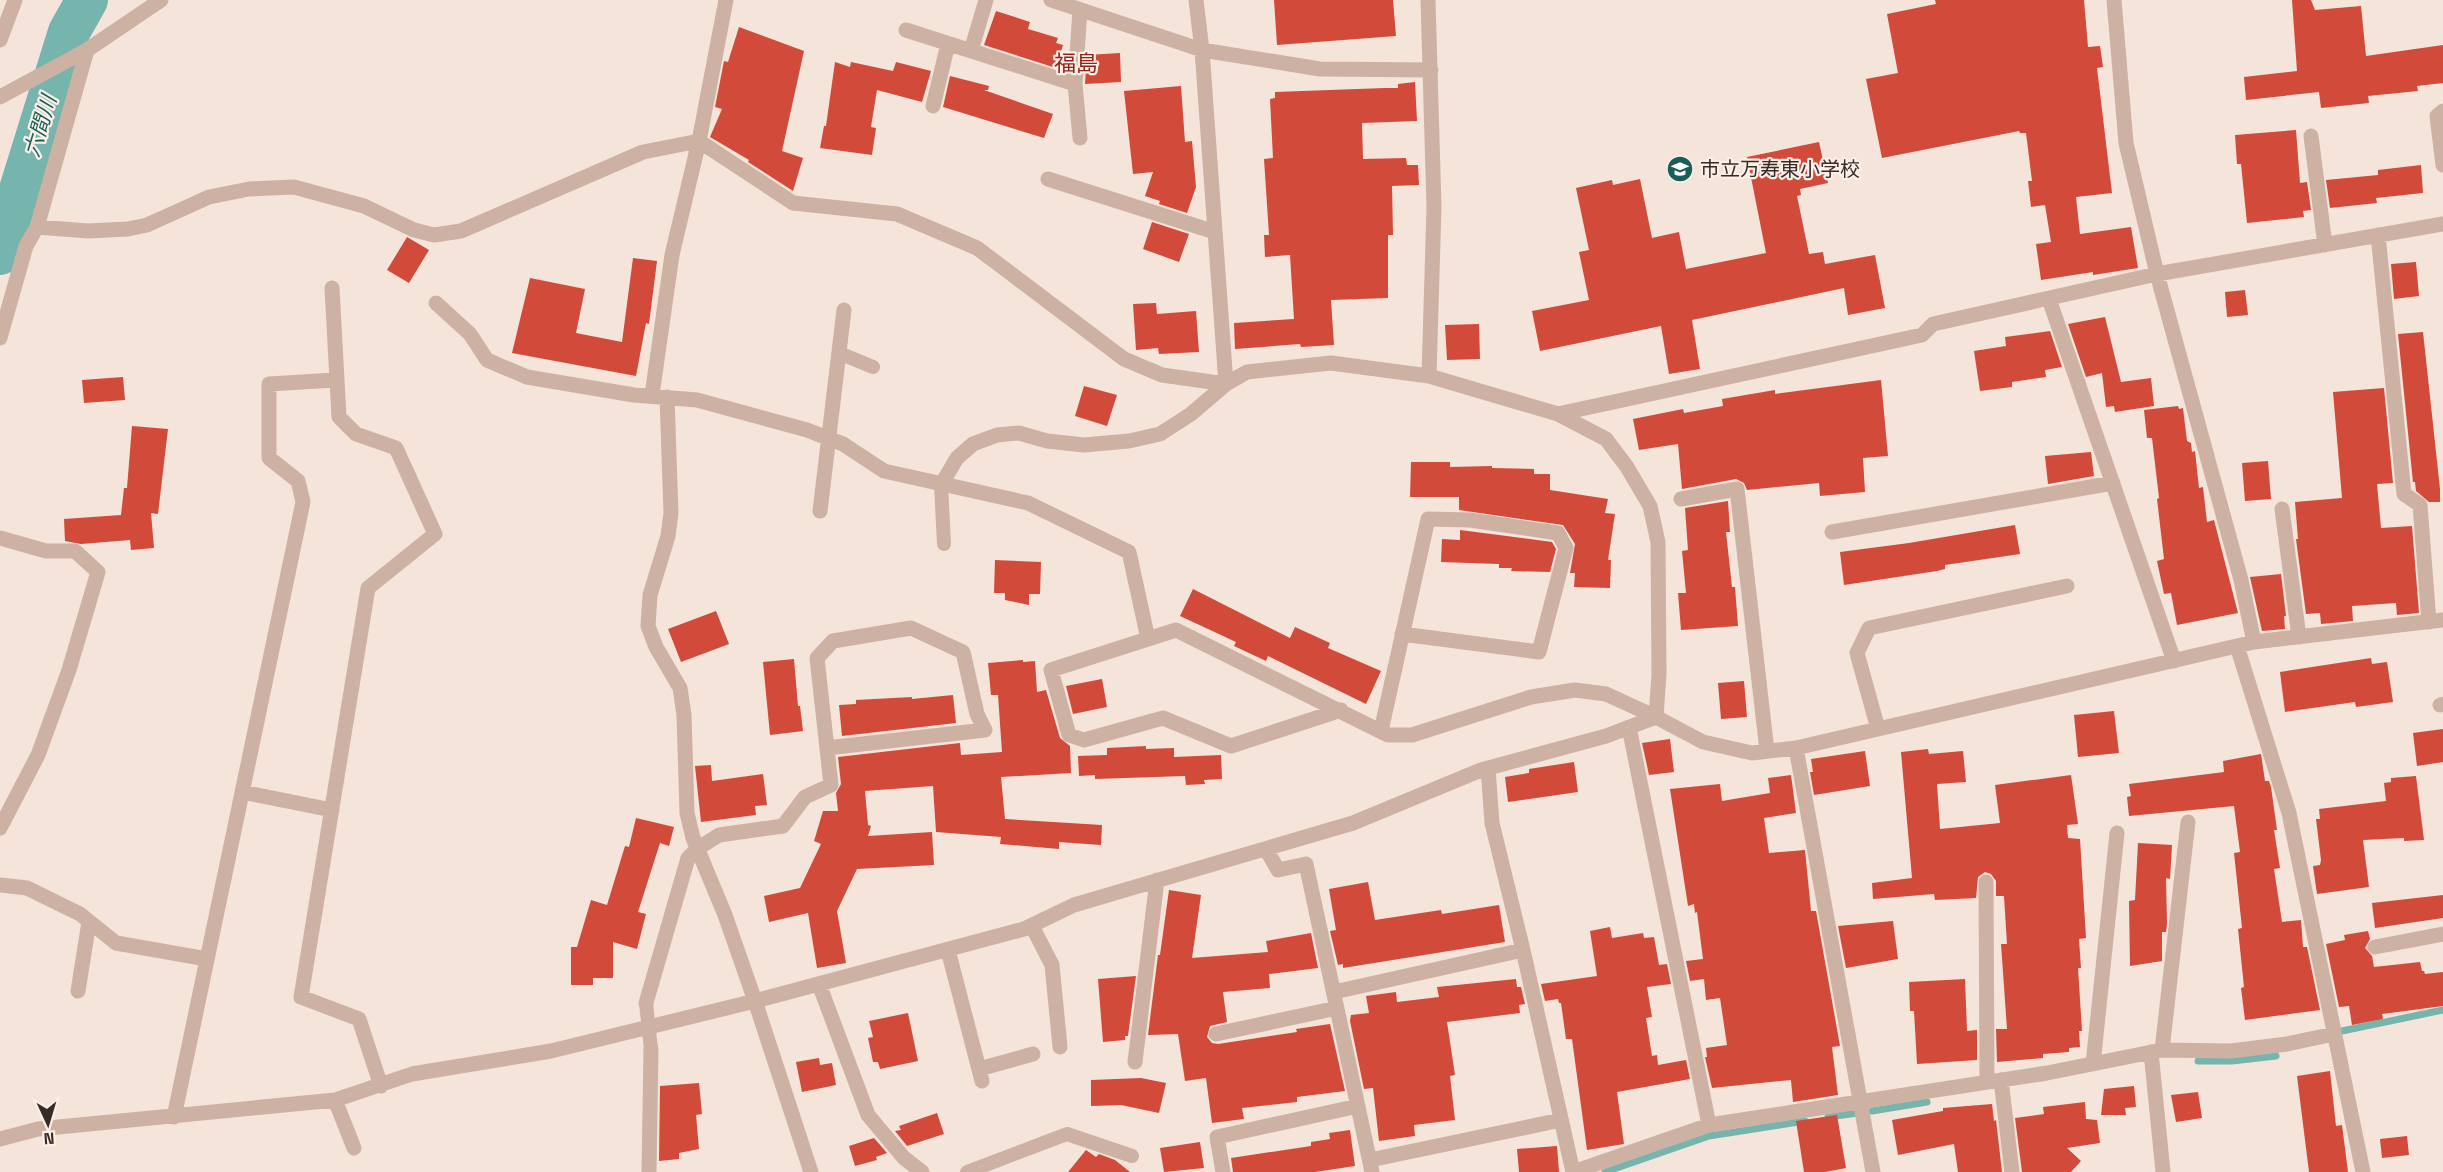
<svg xmlns="http://www.w3.org/2000/svg" width="2443" height="1172" viewBox="0 0 2443 1172" font-family="'Space Grotesk','Noto Sans JP',sans-serif">
<style>
.lines{fill:none;stroke-linecap:round;stroke-linejoin:round}
.stream{stroke:#76b4ae;stroke-width:7}
.river{stroke:#76b4ae;stroke-width:42}
.building{fill:#d14a3a}
.service{stroke:#cdb2a4;stroke-width:14}
.minor{stroke:#cdb2a4;stroke-width:15}
.tertiary{stroke:#cdb2a4;stroke-width:15}
.labels{text-anchor:middle;dominant-baseline:central;stroke-width:4.5;stroke-linejoin:round;paint-order:stroke}
.poi-label{font-size:20px;fill:#382a27;stroke:#fbefe7;text-anchor:start}
.water-label{font-size:21px;font-style:italic;fill:#185e59;stroke:#fbefe7}
.quarter-label{font-size:22px;fill:#8f2418;stroke:#fbefe7}
</style>
<rect width="100%" height="100%" fill="#f4e4da"/>
<g class="lines">
<path class="stream" d="M2342,1031L2443,1010
M2198,1061H2232L2276,1056
M1872,1111L1927,1102
M1828,1117L1858,1113
M1605,1172L1709,1136L1805,1121"/>
<path class="river" d="M0,254L69,32L87,0"/>
</g>
<path class="building" d="M1274,0H1393L1396,36L1277,45Z
M1935,0H2084L2088,47L2100,46L2103,67L2097,68L2112,193L2076,197L2080,234L2131,227L2138,268L2093,275V272L2041,280L2036,244L2051,242L2045,205L2031,207L2028,181H2032L2026,133H2020L2019,131L1882,158L1866,79L1898,73L1887,14L1936,4Z
M2292,0H2311L2315,10L2361,6L2366,56L2443,45V83L2417,86L2418,91L2368,96L2369,103L2321,108L2319,92L2246,100L2244,77L2297,71Z
M996,11L1030,22L1028,29L1058,38L1056,43L1063,45L1056,68L984,45Z
M739,27L804,51L782,151L803,158L793,191L748,162L749,160L710,137L722,109L715,107L724,61L728,62Z
M1120,53L1121,82L1085,84L1087,55Z
M835,62L850,67L851,62L893,71L896,62L931,71L922,102L877,90L871,127L876,128L872,155L820,148L824,126H826Z
M950,76L989,86L988,90H984L1053,114L1044,138L943,107Z
M1415,82L1417,121L1362,123L1363,159L1406,158L1407,165H1418L1419,185L1392,186L1393,235H1388V298L1331,300L1334,345L1301,347L1300,344L1235,349L1234,323L1294,319L1290,255L1265,257L1264,235H1269L1264,159L1273,158L1270,99L1275,98V92L1385,88H1398V84Z
M1181,86L1185,142L1192,141L1196,187L1187,213L1159,204L1160,201L1145,196L1153,172L1133,174L1124,91Z
M2296,130L2300,183L2307,182L2311,210L2303,211L2304,217L2247,223L2241,164H2237L2235,135Z
M1819,142L1828,183L1800,189L1801,195L1797,196L1809,254L1823,252L1825,264L1875,255L1885,308L1848,315L1844,288L1692,320L1700,369L1669,374L1661,326L1540,351L1532,311L1589,300L1579,252L1589,250L1576,188L1612,180L1613,185L1640,179L1652,238L1679,232L1686,269L1766,253L1747,157Z
M2421,165L2423,193L2376,198L2377,203L2330,208L2326,180L2378,175V170Z
M1152,222L1189,234L1179,262L1143,249Z
M407,237L429,250L409,283L387,270Z
M633,258L657,261L649,324L646,323L636,376L512,353L530,278L585,289L576,333L622,342Z
M2416,262L2419,296L2394,299L2391,264Z
M2245,290L2248,315L2227,317L2225,292Z
M1156,303L1157,314L1196,311L1199,352L1159,354L1158,348L1136,350L1133,304Z
M2105,317L2121,382L2151,378L2154,406L2115,412L2114,406L2106,407L2102,373L2086,377L2068,324Z
M1479,324L1480,359L1447,360L1445,325Z
M2050,331L2062,367L2045,370L2046,377L2012,382V387L1980,391L1974,351L2006,346L2005,337Z
M2423,332L2440,489V502H2429L2416,491L2415,482H2413L2398,334Z
M123,377L125,400L84,403L82,380Z
M1881,380L1888,456L1863,458L1865,492L1820,496L1819,483L1747,490L1744,483L1736,479L1682,489L1678,444L1639,450L1633,419L1683,409L1684,413L1723,406L1722,399L1775,390V394Z
M1084,386L1117,395L1107,426L1075,416Z
M2384,388L2393,483L2377,484L2381,528L2412,526L2419,613L2397,615L2396,603L2352,606L2353,621L2321,624L2320,613L2306,614L2296,539H2298L2295,502L2342,498L2333,392Z
M2178,406L2179,409L2183,408L2187,441L2191,443L2192,452L2195,451L2199,488L2203,487L2207,522L2214,520L2238,613L2177,625L2171,593L2164,594L2157,561L2164,559L2157,499L2159,498L2152,438H2147L2144,410Z
M132,426L168,429L158,514L151,513L154,548L131,550L130,540L81,544L65,541L64,519L121,515L124,488H127Z
M2091,452L2094,476L2048,484L2045,456Z
M2268,461L2271,499L2245,501L2242,463Z
M1411,462H1450V467L1492,466V468L1534,469V474H1550V490L1608,499L1605,513L1615,514L1608,560H1611L1610,588L1574,587L1575,573H1570L1575,544L1563,525L1459,510V497H1410Z
M1728,501L1730,532H1726L1732,587H1735L1738,626L1681,630L1678,593H1686L1682,551L1688,550L1685,508Z
M2015,525L2020,554L1945,565V569L1937,571L1844,585L1840,552L1909,543Z
M1460,530L1552,542L1556,549L1550,572L1511,571L1512,568H1499V564L1441,562L1442,539L1460,540Z
M995,560L1041,562L1040,594H1029V605L1005,600V593H994Z
M2281,574L2286,616H2284L2285,629L2262,631L2250,577Z
M1193,589L1290,638L1295,627L1330,643L1328,648L1381,671L1366,704L1268,656L1266,661L1234,646L1236,642L1180,616Z
M716,611L729,644L681,662L668,629Z
M2371,658L2372,664L2387,662L2393,702L2356,707L2355,702L2285,712L2280,672Z
M794,659L798,706H800L803,731L770,735L763,662Z
M1023,660V662L1035,661L1037,692L1046,690L1060,738L1070,746L1071,773L1001,777L1005,819L1102,825L1101,845L1059,842V849L1000,844L1001,837L936,832L933,786L865,791L868,825L871,826L868,836L932,832L934,865L857,869L837,911L846,963L817,968L808,913L769,922L764,896L800,888L821,844L814,841L823,811H838L836,793L841,784L838,757L960,743L961,755L1002,752L998,695H991L988,663Z
M1102,679L1107,707L1073,714L1066,686Z
M1744,681L1747,717L1721,719L1718,683Z
M953,695L956,723L842,736L839,705L856,704V700L912,697V699Z
M2114,711L2119,753L2078,757L2074,715Z
M2443,729V762L2417,766L2413,733Z
M1670,739L1674,772L1649,775L1642,743Z
M1146,746V749L1174,748V757L1221,755L1222,779L1204,780L1205,784L1186,785L1185,776L1095,779V775L1079,776L1078,756L1107,755V748Z
M1928,749L1929,754L1963,751L1966,782L1937,784L1940,829L2000,823L1995,785L2071,775L2078,824L2067,825L2068,838L2080,839L2086,938L2079,939L2081,968H2078L2082,1031H2079L2080,1047L2069,1048V1052L2043,1054V1058L1997,1062L1996,1029H2007L2001,944H2007L2004,896H1996V881L1991,874L1985,872L1978,877L1976,898L1935,900L1934,894L1873,899L1872,883L1912,878L1901,752Z
M1865,751L1870,786L1814,795L1810,772H1813L1811,759Z
M2261,754L2265,781H2269L2271,787L2277,830H2274L2280,868L2274,869L2282,922L2301,920L2303,947H2307L2320,1010L2245,1020L2241,988L2244,987L2238,929L2242,928L2234,853L2240,852L2234,806L2129,816L2127,797L2131,796L2129,784L2224,772L2223,761Z
M1574,762L1578,792L1508,802L1505,777L1529,773V769Z
M711,765L712,781L763,774L767,805L755,806L756,815L701,822L695,766Z
M1791,775L1796,813L1764,818L1769,853L1805,850L1811,911H1816L1840,1046L1832,1047L1838,1095L1793,1102L1791,1080L1712,1088L1705,1057H1707L1706,1048L1727,1045L1720,998L1706,1000L1704,979L1690,981L1686,961L1703,959L1697,912L1695,913L1694,904L1688,906L1670,789L1720,784L1722,801L1770,793L1768,778Z
M2416,776L2424,840L2404,841V838L2363,840L2369,887L2317,894L2313,866L2320,865L2321,860L2316,819H2320L2319,809L2386,801L2384,783L2391,782V778Z
M636,818L674,827L669,846L660,843L638,912L646,914L637,949L613,942V978H593V985H571V947H577L591,900L607,905L625,846L629,847Z
M2138,843L2172,845L2170,879L2166,878L2167,924L2166,932H2162V961L2130,966L2129,901L2135,900Z
M1368,882L1375,920L1441,910L1442,914L1499,905L1505,942L1343,968V964L1338,965L1330,931L1336,930L1329,889Z
M1169,890L1201,895L1192,958L1268,952L1266,941L1311,933L1318,968L1269,974L1270,988L1223,992L1227,1022L1210,1026L1207,1037L1212,1043L1218,1044L1297,1032L1296,1029L1330,1024L1345,1091L1297,1097V1102L1242,1108L1244,1119L1212,1123L1206,1078L1185,1081L1178,1034L1148,1035L1158,955H1160Z
M2443,895V918L2375,928L2372,903Z
M1893,921L1898,959L1846,968L1838,926Z
M1610,927L1612,938L1643,933L1644,938L1654,937L1659,965L1667,964L1671,984L1647,987L1652,1017L1646,1018L1652,1056L1657,1055L1658,1065L1686,1060L1690,1079L1617,1092L1624,1144L1587,1150L1572,1039H1566L1561,1003H1559L1558,999L1545,1001L1541,984L1597,976L1590,931Z
M2368,931L2370,939L2365,948L2372,956L2374,967L2420,962L2422,971H2424L2425,974L2443,972V1006L2382,1014L2383,1019L2352,1025L2349,1006L2339,1007L2326,944L2345,940L2344,935Z
M1136,976L1128,1036H1125V1040L1103,1042L1098,979Z
M1516,979L1517,987H1521L1525,1004L1519,1005L1520,1013L1447,1022L1455,1075L1450,1076L1455,1120L1414,1125L1415,1136L1379,1141L1373,1088L1364,1089L1350,1021L1351,1015L1369,1013L1366,996L1396,992L1397,1002L1439,997L1437,987Z
M1965,979L1967,1031L1977,1030V1060L1917,1064L1914,1011H1910L1909,982Z
M908,1013L918,1061L880,1069L878,1062H873L868,1038L873,1037L869,1021Z
M819,1058L820,1065L832,1063L836,1085L802,1092L796,1062Z
M2330,1071L2336,1126L2342,1125L2348,1172H2309L2297,1076Z
M1141,1078L1166,1083L1159,1113L1121,1105L1091,1106V1080Z
M699,1083L702,1114L696,1115L699,1149L679,1153V1159L659,1161L660,1086Z
M2134,1086L2136,1107L2125,1108L2126,1115H2101L2104,1089Z
M2198,1092L2202,1118L2176,1122L2171,1095Z
M2085,1102L2086,1119L2097,1120L2100,1143L2067,1148L2081,1161L2071,1172H2022L2015,1118L2044,1114L2043,1107Z
M1992,1104L1994,1121L1996,1120L2002,1172H1958L1954,1144L1898,1155L1892,1120L1943,1111V1108Z
M937,1113L944,1134L907,1146L895,1131L901,1130L899,1126Z
M1837,1115L1846,1168L1825,1172H1804L1796,1121Z
M1350,1130L1355,1166L1315,1172H1233L1231,1158L1311,1146V1142L1330,1139L1329,1133Z
M2407,1136L2409,1155L2382,1158L2380,1139Z
M874,1138L887,1153L876,1157L877,1160L855,1166L849,1146Z
M1200,1142L1204,1168L1164,1172L1160,1148Z
M1557,1146L1559,1172H1519L1517,1149Z
M1086,1150L1096,1157L1099,1154L1115,1160L1130,1172H1068Z"/>
<g class="lines">
<path class="service" d="M839,353L873,367
M941,485L944,544
M646,1003L651,1049
M967,1172L1067,1134L1132,1156"/>
<path class="minor" d="M1051,0L1202,50L1320,69L1431,70
M1196,0L1202,50L1226,384
M1428,0L1434,207L1429,376
M2114,0L2126,143L2157,274L2241,580L2254,642
M906,30L1075,84
M971,51L986,0
M0,97L87,50L161,0
M933,106L948,44
M2443,111L2437,116L2443,165
M2311,136L2325,245
M1080,138L1075,84L1080,10
M1048,179L1215,232
M37,227L88,231L128,229L147,225L209,197L249,189L294,187L364,206L414,230L434,235L461,231L643,152L699,141L793,203L897,214L977,248L1124,359L1162,375L1226,384
M2378,235L2404,494L2420,505L2429,622
M332,288L339,417L356,434L396,448L435,534L368,588L301,997L359,1019L381,1086
M2049,299L2174,661
M436,303L470,334L487,360L527,377L634,395L697,400L807,430L843,444L884,471L1028,503L1129,552L1148,639
M0,338L26,246L37,227L87,50
M652,395L672,255L699,141L726,0
M667,397L671,513L668,536L650,595L648,626L656,647L680,688L684,715L687,813L693,838L725,915L755,1001
M1558,414L1922,335L1933,324L2157,274L2443,224
M941,485L957,458L973,444L997,435L1019,433L1047,441L1084,445L1129,441L1160,434L1191,414L1226,384L1247,372L1331,363L1429,376L1558,414L1606,439L1627,467L1650,506L1658,542L1659,674L1656,717
M1681,499L1737,489L1767,751
M2282,509L2299,637
M820,511L844,310
M1832,532L2113,483
M0,538L46,551H75L98,572L69,670L38,755L0,828
M2237,646L2289,813L2363,1172
M2440,705L2443,704
M1341,710L1231,746L1163,718L1084,740L1069,735L1051,670L1176,630L1388,735H1412L1531,697L1575,690L1606,694L1656,717L1703,742L1752,753L1796,748L2254,642L2443,620
M1629,727L1709,1125
M1878,729L1857,653L1869,628L2067,586
M1381,731L1428,519L1470,520L1558,533L1566,548L1539,652L1402,634
M1796,748L1873,1172
M1488,768L1492,823L1523,950L1573,1172L1709,1125L2047,1073L2162,1050L2231,1051L2287,1044L2334,1034
M242,792L332,810
M1266,849L1278,870L1306,864L1372,1172
M1986,882L1987,1082
M0,885L27,888L80,914L116,943L207,959
M1032,926L1052,965L1060,1047
M2375,947L2443,934
M948,950L982,1081
M819,984L868,1115L904,1158L922,1172
M78,991L89,922
M1334,992L1523,950
M646,1003L688,858L697,849L719,835L783,826L805,797L831,785L817,658L833,641L911,628L963,652L977,714L985,730L827,748
M1216,1034L1337,1008
M2162,1050L2188,822
M2151,1052L2163,1172
M1135,1062L1157,880
M2093,1064L2117,833
M979,1069L1033,1054
M2001,1080L2012,1172
M335,1100L354,1148
M174,1117L303,502L298,481L269,458V384L335,380
M0,1139L38,1129L335,1100L412,1074L551,1051L755,1001L1024,929L1074,905L1353,823L1481,770L1606,736L1656,717
M1370,1160L1561,1120
M649,1172L651,1049
M1223,1172L1217,1137L1358,1106"/>
<path class="tertiary" d="M0,40L15,0
M755,1001L811,1172"/>
</g>
<defs>
<symbol id="school-disc" viewBox="-11 -11 22 22"><circle r="9.5" fill="#185e59" stroke="#fbefe7"/><path d="M0-5L7-2L0 1L-7-2ZM-4 1L0 2.5L4 1V4Q0 6-4 4Z" fill="#fff"/></symbol>
</defs>
<g fill-rule="evenodd">
<use href="#school-disc" x="1665" y="154" width="30" height="30"/>
</g>
<g class="labels">
<g class="poi-label">
<text x="1700" y="169">市立万寿東小学校</text>
</g>
<g class="water-label">
<text transform="translate(40 126) rotate(-73)">六間川</text>
</g>
<g class="quarter-label">
<text x="1076" y="63">福島</text>
</g>
</g>
<g transform="translate(48 1124) rotate(176)" stroke="#fbefe7" stroke-width="4.5" paint-order="stroke">
<path d="M0-4.5L10 22L0 15L-10 22Z" fill="#382a27"/>
<text y="-9" font-size="16" font-weight="bold" text-anchor="middle" fill="#382a27">N</text>
</g>
</svg>
